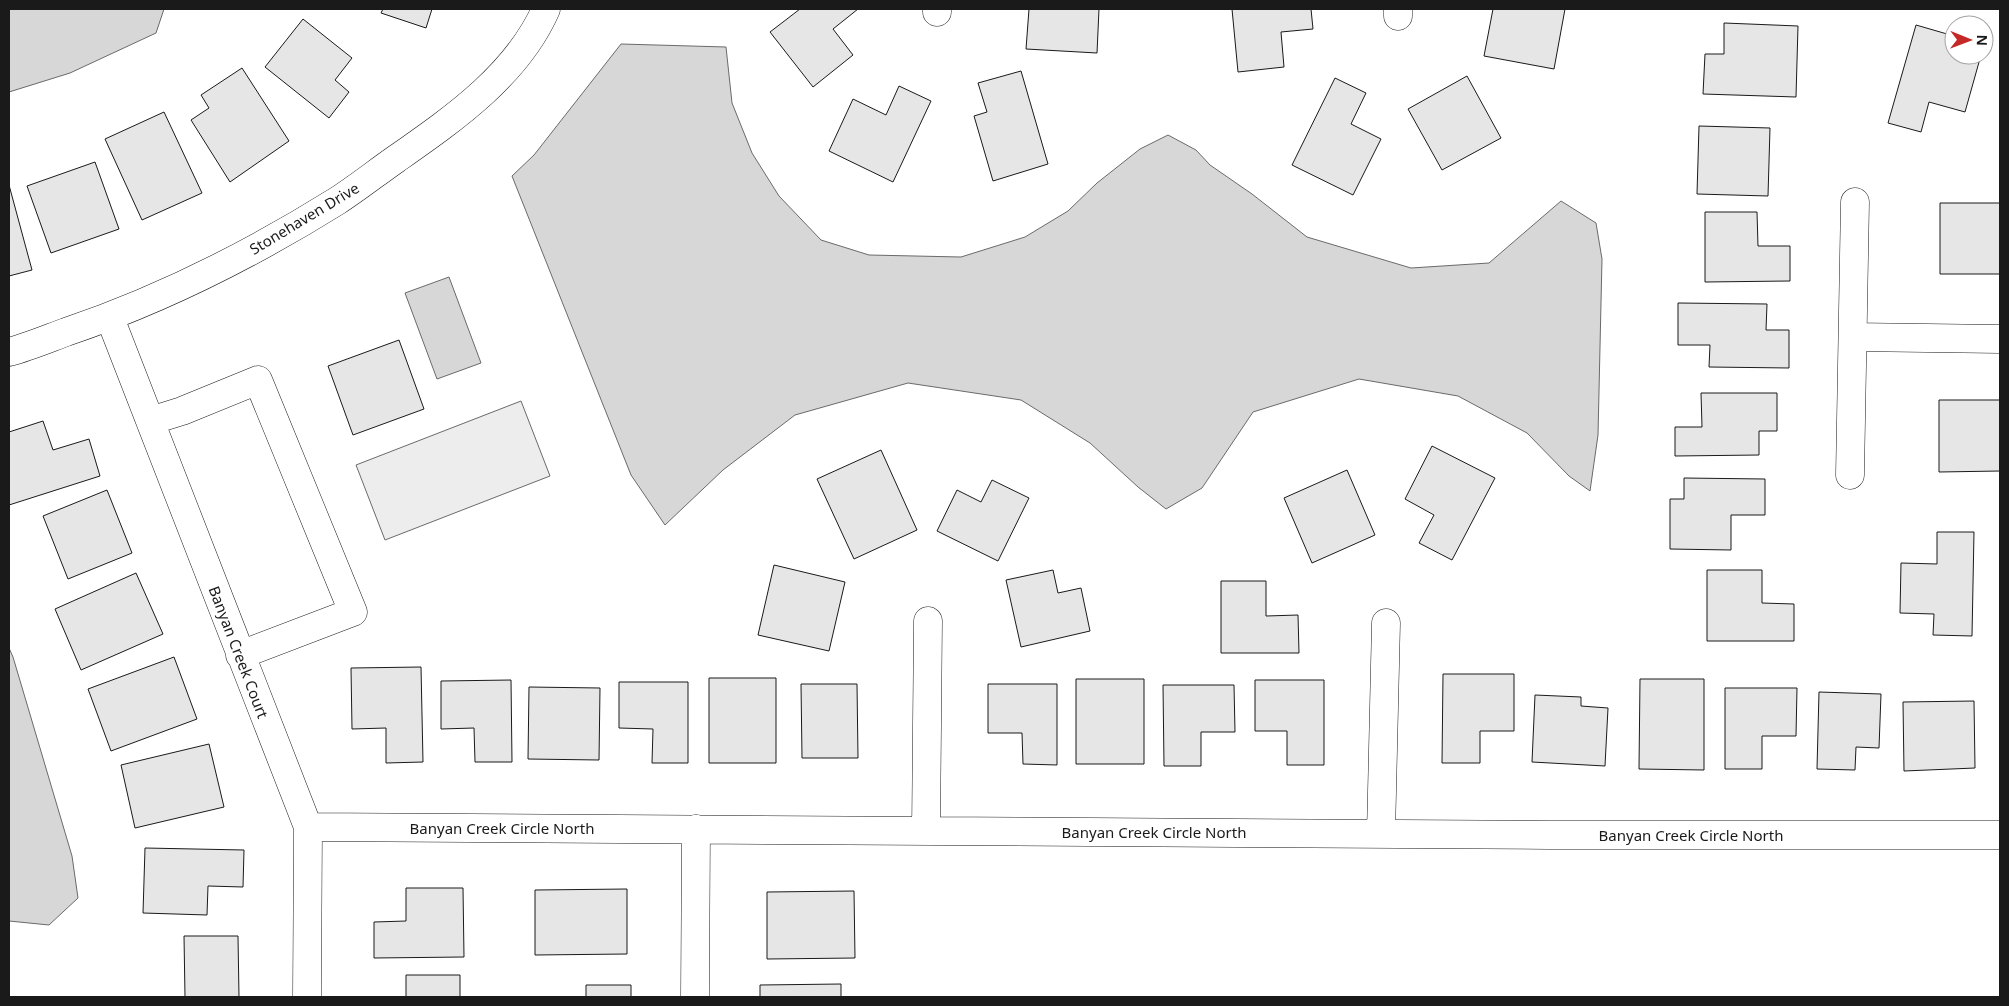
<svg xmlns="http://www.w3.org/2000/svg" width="2009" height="1006" viewBox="0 0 2009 1006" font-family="'Noto Sans',sans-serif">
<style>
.built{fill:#ededed;stroke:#6a6a6a}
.water{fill:#d7d7d7;stroke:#6a6a6a}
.building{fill:#e6e6e6;stroke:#1a1a1a}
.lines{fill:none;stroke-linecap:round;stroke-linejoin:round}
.minor-casing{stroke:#1a1a1a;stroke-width:29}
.minor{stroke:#fff;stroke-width:28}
.labels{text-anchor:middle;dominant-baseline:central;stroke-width:4;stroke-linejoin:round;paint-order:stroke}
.street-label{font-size:15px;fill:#1a1a1a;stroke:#fff}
</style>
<rect width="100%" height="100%" fill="#fff"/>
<path class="built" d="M521,401L550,476L385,540L356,465Z"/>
<path class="water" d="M9,9H164L156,33L70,73L9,92Z
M621,44L726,47L732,103L752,153L779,196L821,240L869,255L961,257L1025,237L1068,211L1097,183L1140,149L1168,135L1196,150L1210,165L1252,194L1307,237L1411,268L1489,263L1561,201L1596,223L1602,259L1598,435L1590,491L1569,476L1527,433L1458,396L1359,379L1253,412L1202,488L1166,509L1138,487L1090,443L1021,400L908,383L795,415L723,470L665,525L631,475L512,176L534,155Z
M449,277L481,363L437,379L405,293Z
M9,648L13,657L72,856L78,898L49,925L9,921Z"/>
<path class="building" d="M383,9H432L426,28L381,13Z
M800,9H858L833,29L853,55L813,87L770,32Z
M1029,9H1099L1097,53L1026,49Z
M1232,9H1311L1313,29L1281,32L1284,67L1238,72Z
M1493,9H1565L1554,69L1484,56Z
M303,19L352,58L335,80L349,92L329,118L265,67Z
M1724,23L1798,26L1796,97L1703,94L1705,54H1724Z
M1916,25L1954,36V55H1981L1965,112L1929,102L1921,132L1888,123Z
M242,68L289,141L230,182L191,120L209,108L201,95Z
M1021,71L1048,164L993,181L974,116L987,112L978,83Z
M1467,76L1501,138L1442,170L1408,109Z
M1335,78L1366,93L1351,124L1381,139L1353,195L1292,165Z
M899,86L931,101L893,182L829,151L853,99L886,115Z
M164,112L202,193L142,220L105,139Z
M1699,126L1770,128L1768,196L1697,194Z
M95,162L119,229L51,253L27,186Z
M9,185L32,270L9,276Z
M1940,203H2000V274H1940Z
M1705,212H1757L1758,246H1790V281L1705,282Z
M1678,303L1767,304L1766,330H1789V368L1709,367L1710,345H1678Z
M399,340L424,409L353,435L328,366Z
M1701,393H1777V431H1759V455L1675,456V427H1702Z
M1939,400H2000V471L1939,472Z
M43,421L53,450L89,439L100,476L9,505V432Z
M1432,446L1495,478L1452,560L1419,543L1434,515L1405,499Z
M881,450L917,530L854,559L817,479Z
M1347,470L1375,535L1312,563L1284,498Z
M1684,478L1765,479V515H1731V550L1670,549V499H1684Z
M992,480L1029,498L998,561L937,531L957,490L981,502Z
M107,490L132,553L68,579L43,516Z
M1937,532H1974L1972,636L1933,635L1934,614L1900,613L1901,563L1937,564Z
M774,565L845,582L829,651L758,635Z
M1053,570L1058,593L1081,588L1090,631L1021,647L1006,580Z
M1707,570H1762V603L1794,604V641H1707Z
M136,573L163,634L81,670L55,609Z
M1221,581H1266V616L1298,615L1299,653H1221Z
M174,657L197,719L111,751L88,689Z
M421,667L423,762L386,763V728L352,729L351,668Z
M1443,674H1514V731H1480V763H1442Z
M709,678H776V763H709Z
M1076,679H1144V764H1076Z
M1640,679H1704V770L1639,769Z
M511,680L512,762H475L474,728L441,729V681Z
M1255,680H1324V765H1287V731H1255Z
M619,682H688V763H652L653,729L619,728Z
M801,684H857L858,758H802Z
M988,684H1057V765L1023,764L1022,733H988Z
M1163,685H1234L1235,732H1201V766H1164Z
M529,687L600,688L599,760L528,759Z
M1725,688H1797L1796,736H1762V769H1725Z
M1819,692L1881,694L1879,748L1856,747L1855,770L1817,769Z
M1535,695L1581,697V706L1608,708L1605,766L1532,762Z
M1974,701L1975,768L1904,771L1903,702Z
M209,744L224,807L135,828L121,765Z
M145,848L244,850L243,887L208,886L207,915L143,913Z
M406,888H463L464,957L374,958V922L406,921Z
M627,889V954L535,955V890Z
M854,891L855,958L767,959V892Z
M184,936H238L239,997H185Z
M406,975H460V997H406Z
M841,984V997H760V985Z
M586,985H631V997H586Z"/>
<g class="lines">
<defs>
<path id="minor" d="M937,12V9
M1398,16V9
M110,318L308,827L307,997
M1853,337L2000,339
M9,352C28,347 47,339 66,332C161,300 252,254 337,201C357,188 376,173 396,159C453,119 517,75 546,9
M150,421L182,411L258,380L353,612L240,655
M1850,475L1855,202
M308,827L1549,835H2000
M926,831L928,621
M1381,834L1386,623
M695,997L696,829"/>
</defs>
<use href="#minor" class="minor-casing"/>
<use href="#minor" class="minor"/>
</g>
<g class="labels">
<g class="street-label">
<text transform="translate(304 218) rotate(-31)">Stonehaven Drive</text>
<text transform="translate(239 652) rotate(69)">Banyan Creek Court</text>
<text x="502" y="828">Banyan Creek Circle North</text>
<text x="1154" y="832">Banyan Creek Circle North</text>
<text x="1691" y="835">Banyan Creek Circle North</text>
</g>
</g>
<rect width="2009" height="1006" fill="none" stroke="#1a1a1a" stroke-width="20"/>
<g transform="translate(1969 40) rotate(91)"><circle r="24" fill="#ffffff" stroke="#a3a3a3"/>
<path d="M0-4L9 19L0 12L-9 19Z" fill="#c62828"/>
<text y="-8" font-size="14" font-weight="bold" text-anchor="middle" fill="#1a1a1a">N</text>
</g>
</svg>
